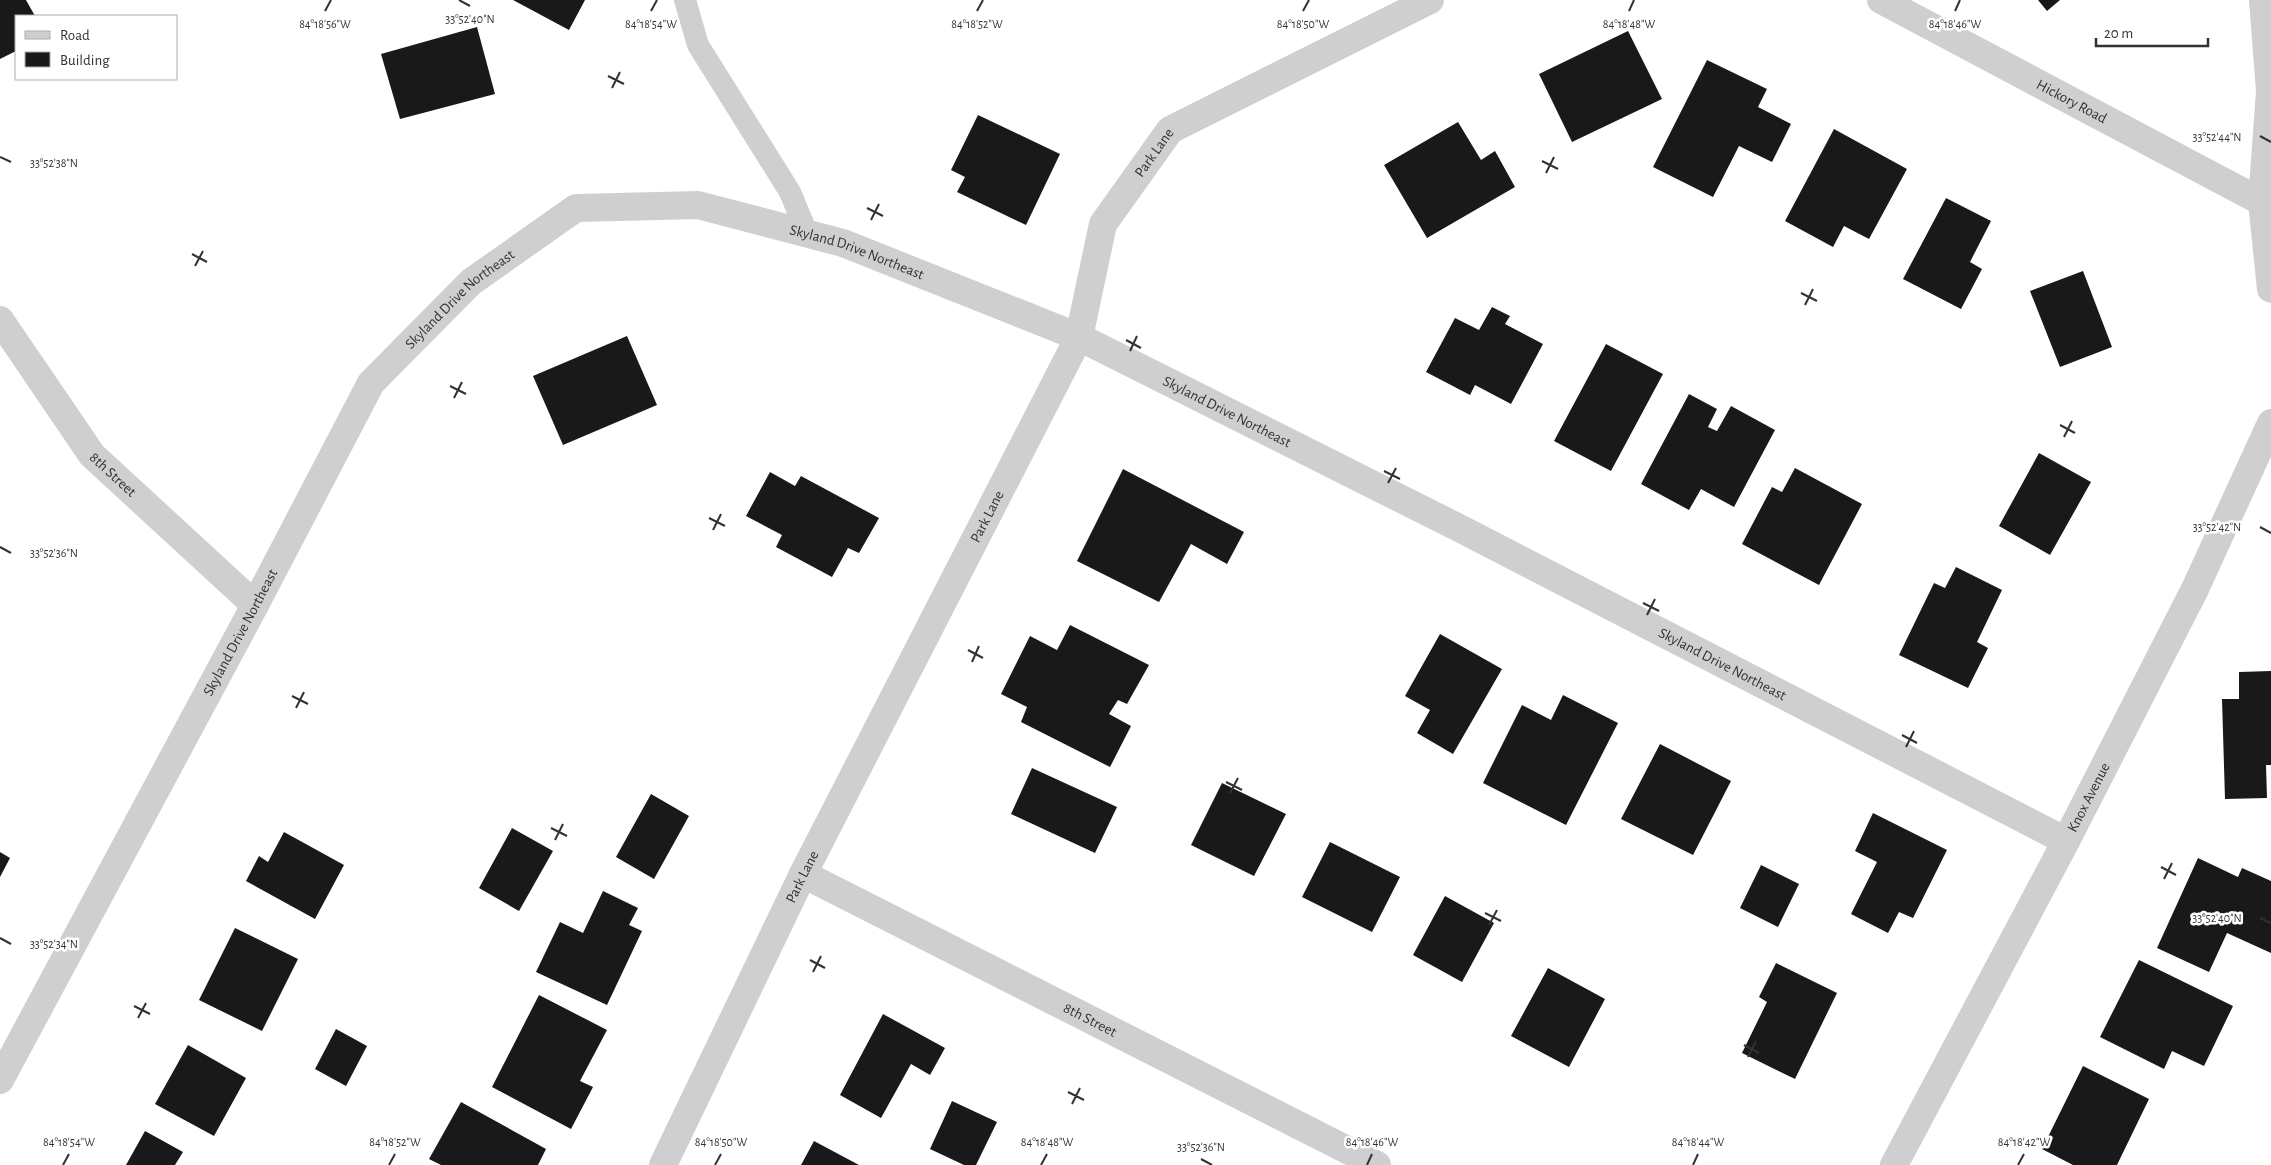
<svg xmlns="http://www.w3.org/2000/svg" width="2271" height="1165" viewBox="0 0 2271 1165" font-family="'Alegreya Sans',sans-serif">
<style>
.building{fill:#191919}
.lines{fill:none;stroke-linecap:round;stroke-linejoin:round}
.service{stroke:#cfcfcf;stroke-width:22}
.minor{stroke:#cfcfcf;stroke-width:28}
.ticks{fill:none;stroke:#323232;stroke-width:2}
.labels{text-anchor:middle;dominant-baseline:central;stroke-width:5;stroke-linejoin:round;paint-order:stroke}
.street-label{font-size:15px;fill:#323232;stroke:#fff}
.ticks-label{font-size:12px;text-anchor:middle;fill:#323232;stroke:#fff;stroke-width:5;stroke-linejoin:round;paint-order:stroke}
</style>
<rect width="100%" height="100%" fill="#fff"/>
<path class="building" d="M0,0H26L35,16H16V51L0,59Z
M513,0H585L569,30Z
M2038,0H2060L2047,11Z
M477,27L495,94L400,119L381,54Z
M1628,31L1662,99L1572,142L1539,74Z
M1707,60L1767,89L1758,107L1791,124L1772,162L1739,146L1713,197L1653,167Z
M978,115L1060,154L1026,225L957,192L965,177L951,170Z
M1458,122L1481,160L1495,151L1515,187L1427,238L1384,165Z
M1834,129L1907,169L1869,239L1844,226L1833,247L1785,221Z
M1946,198L1991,221L1970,262L1982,269L1961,309L1903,279Z
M2083,271L2112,347L2060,367L2030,291Z
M1492,307L1510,316L1505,324L1543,344L1511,404L1475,385L1470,395L1426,372L1455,318L1479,330Z
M627,336L657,405L563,445L533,376Z
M1606,344L1663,374L1611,471L1554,441Z
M1689,394L1717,409L1708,427L1717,431L1731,406L1775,430L1734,507L1701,489L1689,510L1641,484Z
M2039,453L2091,482L2050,555L1999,526Z
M1795,468L1862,504L1819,585L1742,544L1772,487L1782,492Z
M1123,469L1244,532L1227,564L1191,544L1159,602L1077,561Z
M770,472L795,486L801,476L879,518L859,553L848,548L832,577L776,547L782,535L746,516Z
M1956,567L2002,590L1977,642L1988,648L1968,688L1899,655L1934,583L1945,588Z
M1070,625L1149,665L1127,704L1118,700L1109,714L1131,726L1110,767L1021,722L1027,707L1001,694L1030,636L1057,650Z
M1440,634L1502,669L1453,754L1417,733L1430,710L1405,696Z
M2271,671V765H2266L2267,798L2225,799L2222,699H2239V672Z
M1563,695L1618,723L1566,825L1483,783L1522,705L1551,720Z
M1660,744L1731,781L1693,855L1621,819Z
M1032,768L1117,807L1095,853L1011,814Z
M1222,783L1286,814L1254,876L1191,845Z
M651,794L689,816L654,879L616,857Z
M1873,813L1947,850L1913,918L1899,912L1888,933L1851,914L1877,862L1855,851Z
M512,828L553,851L519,911L479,888Z
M284,832L344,865L315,919L246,881L259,856L268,862Z
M1330,842L1400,877L1372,932L1302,897Z
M0,852L10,858L0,877Z
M2198,858L2238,877L2242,868L2271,881V953L2227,933L2209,972L2157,948Z
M1761,865L1799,884L1778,927L1740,908Z
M603,891L638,908L629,925L642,931L607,1005L536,972L560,922L583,933Z
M1445,896L1494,923L1462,982L1413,955Z
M235,928L298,959L262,1031L199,1000Z
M2139,960L2233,1006L2204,1066L2172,1051L2164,1069L2100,1037Z
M1776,963L1837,993L1795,1079L1742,1053L1767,1002L1759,997Z
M1548,968L1605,999L1569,1067L1511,1036Z
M539,995L607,1030L580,1081L593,1087L571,1129L492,1087Z
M883,1014L945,1048L930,1075L911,1064L881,1118L840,1095Z
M336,1029L367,1046L346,1086L315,1069Z
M188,1045L246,1078L214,1136L155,1104Z
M2083,1066L2149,1099L2117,1165H2073L2042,1149Z
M952,1101L997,1122L976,1165H964L930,1149Z
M461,1102L546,1149L538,1165H441L429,1159Z
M145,1131L183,1152L175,1165H126Z
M814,1141L859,1165H801Z"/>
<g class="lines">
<path class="service" d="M685,0L698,45L790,192L807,233"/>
<g class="minor">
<path id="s1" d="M1881,0L2262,202"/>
<path d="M2263,0L2270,91L2262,202L2271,289"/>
<path id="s2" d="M0,320L92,455L255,605"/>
<path id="s3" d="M803,874L1377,1165"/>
<path id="s4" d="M0,1080L255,605L371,383L471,282L576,208L698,205L843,243L1079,337L1467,532L2066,841"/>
<path id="s5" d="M663,1165L803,874L1079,337L1103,224L1170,130L1430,0"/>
<path id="s6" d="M1894,1165L2066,841L2195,589L2271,423"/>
</g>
</g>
<path class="ticks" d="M459,0L470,6M325,11L331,0M651,11L657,0M977,11L983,0M1303,11L1309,0M1629,11L1634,0M1955,11L1960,0M608,76L624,84M612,88L620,72M2260,136L2271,142M0,157L11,162M1542,161L1558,169M1546,173L1554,157M867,208L883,216M871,220L879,204M192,254L207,262M195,266L203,251M1801,293L1817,301M1805,305L1813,289M1126,340L1141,348M1130,351L1137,336M450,386L466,394M454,398L462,382M2060,425L2075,433M2064,437L2072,421M1384,471L1400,479M1388,483L1396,468M709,518L725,526M2260,527L2271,533M713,530L721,514M0,547L11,553M1643,603L1659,611M1647,615L1655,599M968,650L983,658M972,662L979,646M292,696L308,704M296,708L304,692M1902,735L1917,743M1906,747L1914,731M1226,782L1242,790M1230,793L1238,778M551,828L567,836M555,840L563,824M2161,867L2176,875M2164,879L2172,863M1485,913L1501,921M2260,918L2271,923M1489,925L1497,910M0,938L11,944M810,960L825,968M813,972L821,956M134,1006L150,1014M138,1018L146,1003M1744,1045L1759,1053M1748,1057L1756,1041M1068,1092L1084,1100M1072,1104L1080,1088M1201,1159L1212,1165M63,1165L69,1154M389,1165L395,1154M715,1165L721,1154M1041,1165L1047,1154M1367,1165L1372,1154M1693,1165L1698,1154M2018,1165L2024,1154"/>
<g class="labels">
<g class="street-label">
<text stroke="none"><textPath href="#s1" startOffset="216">Hickory Road</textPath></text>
<text stroke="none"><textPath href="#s5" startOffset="1130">Park Lane</textPath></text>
<text stroke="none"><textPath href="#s4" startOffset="1348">Skyland Drive Northeast</textPath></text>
<text stroke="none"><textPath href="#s4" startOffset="912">Skyland Drive Northeast</textPath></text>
<text stroke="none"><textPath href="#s4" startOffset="1752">Skyland Drive Northeast</textPath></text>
<text stroke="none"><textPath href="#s2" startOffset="192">8th Street</textPath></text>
<text stroke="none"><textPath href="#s5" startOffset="725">Park Lane</textPath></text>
<text stroke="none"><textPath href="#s4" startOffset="508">Skyland Drive Northeast</textPath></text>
<text stroke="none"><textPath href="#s4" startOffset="2308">Skyland Drive Northeast</textPath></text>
<text stroke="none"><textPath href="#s6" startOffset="416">Knox Avenue</textPath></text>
<text stroke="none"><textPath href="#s5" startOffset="320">Park Lane</textPath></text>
<text stroke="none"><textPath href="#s3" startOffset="322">8th Street</textPath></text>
</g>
</g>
<g class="ticks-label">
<text x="470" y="23">33°52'40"N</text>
<text x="325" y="28">84°18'56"W</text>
<text x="651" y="28">84°18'54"W</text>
<text x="977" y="28">84°18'52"W</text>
<text x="1303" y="28">84°18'50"W</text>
<text x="1629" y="28">84°18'48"W</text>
<text x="1955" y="28">84°18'46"W</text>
<text x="2217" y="141">33°52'44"N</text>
<text x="54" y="167">33°52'38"N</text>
<text x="2217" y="531">33°52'42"N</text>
<text x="54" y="557">33°52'36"N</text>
<text x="2217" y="922">33°52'40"N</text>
<text x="54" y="948">33°52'34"N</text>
<text x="69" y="1146">84°18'54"W</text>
<text x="395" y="1146">84°18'52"W</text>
<text x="721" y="1146">84°18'50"W</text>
<text x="1047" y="1146">84°18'48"W</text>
<text x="1372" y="1146">84°18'46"W</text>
<text x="1698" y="1146">84°18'44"W</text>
<text x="2024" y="1146">84°18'42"W</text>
<text x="1201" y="1151">33°52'36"N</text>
</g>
<rect x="15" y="15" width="162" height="65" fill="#ffffff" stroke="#adadad"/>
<rect x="25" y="31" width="25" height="8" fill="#cfcfcf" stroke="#adadad"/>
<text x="60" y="40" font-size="15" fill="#323232">Road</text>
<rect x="25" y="52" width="25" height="15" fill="#191919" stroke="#adadad"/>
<text x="60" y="65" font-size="15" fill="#323232">Building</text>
<path d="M2096 38v8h112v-8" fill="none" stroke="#323232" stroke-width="2.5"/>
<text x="2104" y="38" font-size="15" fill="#323232" stroke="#ffffff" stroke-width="4" paint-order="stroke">20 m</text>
</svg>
